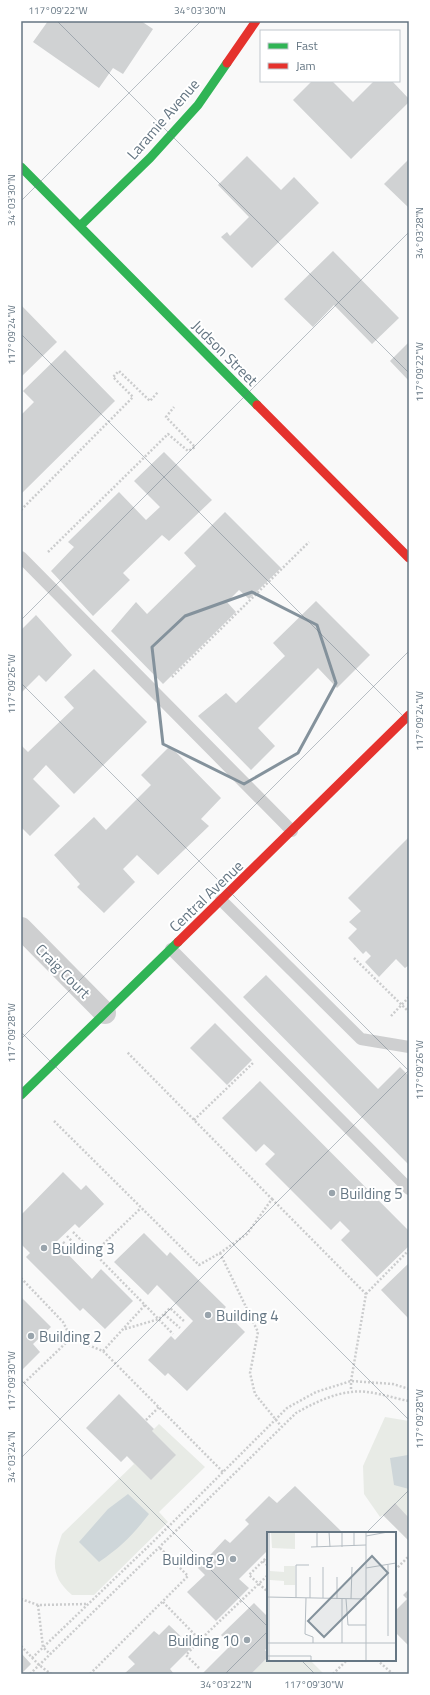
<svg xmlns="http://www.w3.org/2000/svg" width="430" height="1695" viewBox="0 0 430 1695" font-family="'Titillium Web',sans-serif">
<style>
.green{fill:#e8ebe6}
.water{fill:#ced6d9}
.building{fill:#d0d2d3}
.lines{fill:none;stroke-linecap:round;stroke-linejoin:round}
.path{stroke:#cbcccd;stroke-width:2.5;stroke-dasharray:2 2;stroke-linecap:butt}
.lane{stroke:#cecfd0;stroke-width:12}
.street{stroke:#cecfd0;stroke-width:22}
.fast{stroke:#30b455;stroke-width:9}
.jam{stroke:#e5322d;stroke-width:9}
.marked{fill:none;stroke:#84929c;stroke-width:3;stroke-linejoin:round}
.ticks{fill:none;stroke:#657683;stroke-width:1;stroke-opacity:0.45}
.poi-dot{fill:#99a4ac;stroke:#fff;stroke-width:1.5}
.labels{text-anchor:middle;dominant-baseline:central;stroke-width:4;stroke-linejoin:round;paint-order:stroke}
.street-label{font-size:15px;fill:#657683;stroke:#fff}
.poi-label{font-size:15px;fill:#657683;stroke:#fff;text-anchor:start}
.inset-road{fill:none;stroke:#b5bdc3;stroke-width:1}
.view{fill:#84929c;fill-opacity:0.15;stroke:#84929c;stroke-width:2}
.inset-edge{fill:none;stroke:#657683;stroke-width:2}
.neatline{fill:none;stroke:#657683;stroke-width:1.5}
.ticks-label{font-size:10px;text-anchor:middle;fill:#657683}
</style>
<rect width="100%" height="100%" fill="#f9f9f9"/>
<path class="green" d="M385,1417L409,1421V1541L383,1515L380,1517L364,1494L363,1466Z
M159,1424L205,1467L159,1512L168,1522L94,1595H72C49,1575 53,1560 62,1534L134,1464L127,1456Z
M268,1657V1660H310L324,1674H251Z"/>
<path class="water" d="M408,1455L409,1457V1489L394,1485L390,1458Z
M128,1494L149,1514C132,1536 122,1546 99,1562L79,1542L108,1509Z"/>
<path class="building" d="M48,21H141L153,29L123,74L113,68L99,88L33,42Z
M312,81H332L353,102L374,81H392L409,99V102L351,159L293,100Z
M247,156L281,190L294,177L319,203L252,268L221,237L227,232L230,236L249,217L218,185Z
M409,159V208L384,184Z
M333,251L399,318L372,344L334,305L313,327L284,299Z
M21,305L57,342L21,377Z
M409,342V381L390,361Z
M65,350L115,401L21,494V415L34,402L23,391Z
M164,452L212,500L169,541L162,535L123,573L130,580L93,616L51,571L74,547L68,542L119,492L146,520L160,507L134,481Z
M225,512L281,568L249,599L239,590L227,602L236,612L163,684L111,631L136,602L147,614L196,566L184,553Z
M316,601L370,655L337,688L318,668L258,728L275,746L251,770L198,716L226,693L236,703L285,656L273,643Z
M36,615L72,655L46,682L39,675L21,693V630Z
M94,669L147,722L74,794L46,765L33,779L60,806L30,836L21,827V745L28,752L74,708L64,697Z
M170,746L221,798L201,819L209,826L158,875L137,855L123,869L135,882L104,913L77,887L80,884L54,855L94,817L106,830L151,785L141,775Z
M409,837V965L405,968L396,959L379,977L365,962L371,956L366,951L363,954L348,938L357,929L349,922L361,911L348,898Z
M266,975L378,1089L400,1067L409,1076V1165L243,997Z
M215,1023L252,1060L227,1085L190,1048Z
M260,1081L409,1231V1246L377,1277L341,1240L350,1231L340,1221L331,1230L265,1164L275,1154L264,1144L256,1152L222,1118Z
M63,1172L81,1190L86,1185L104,1204L79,1228L75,1224L56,1242L92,1279L101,1269L133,1301L105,1329L83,1308L80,1311L26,1257L30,1253L21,1244V1215Z
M144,1233L167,1256L170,1252L226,1307L223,1310L245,1332L187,1391L168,1373L165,1376L148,1360L171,1336L175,1340L193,1321L157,1285L148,1295L114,1262Z
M409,1263V1319L381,1290Z
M21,1297L51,1327L33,1344L40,1352L21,1371Z
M119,1394L154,1429L152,1431L176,1455L151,1480L127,1456L121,1462L86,1428Z
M295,1486L343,1533H268V1550L239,1579L249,1588L216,1621L187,1592L205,1575L198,1568L225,1539L230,1543L249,1524L245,1520L269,1496L277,1503Z
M395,1503L409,1518V1541L383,1515Z
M409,1589V1646L395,1632V1611L407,1599L403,1595Z
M254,1603L268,1617V1647L265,1650L268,1654V1657L251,1674H202L231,1645L221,1635Z
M169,1625L192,1647L170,1669L174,1674H124L135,1664L128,1657L154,1631L159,1635Z
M21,1653L31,1664L21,1674Z"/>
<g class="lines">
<path class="path" d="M21,510L133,397L113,377L119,371L150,401L158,392
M48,552L168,434L188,451L195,447L166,417L174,407
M172,677L309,542
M354,958L409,1012
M391,1016L409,997
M194,1120L253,1063
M54,1121L199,1265L220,1253L247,1234L272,1199L127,1052
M272,1199L366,1294L351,1381V1391
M73,1232L83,1242
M67,1236L77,1247
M63,1242L73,1251L83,1242L94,1253
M220,1253L258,1332L250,1373L255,1394L281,1426
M21,1278L63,1322L71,1338
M366,1294L409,1250
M145,1305L173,1334
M164,1314L180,1328
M125,1329L159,1319L170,1308L185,1322
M103,1351L145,1305L94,1253L141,1208
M21,1386L71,1338L103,1351L223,1472
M146,1420L159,1407
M268,1556L249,1575L268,1592
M263,1561L268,1566
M395,1570L409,1556
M21,1599L38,1605L88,1604
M163,1602L200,1640L268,1575
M38,1605L43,1647L50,1654
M21,1646L39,1665L51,1674
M32,1658L155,1540L287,1408L316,1392L351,1381L393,1384L409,1389
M377,1660L393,1674
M199,1668L186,1655L200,1640
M30,1674L296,1413C312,1404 332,1394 351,1392C368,1389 392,1398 409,1401
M90,1674L188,1576L159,1547
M333,1674L347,1660"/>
<path class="lane" d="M21,557L292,831
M221,900L361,1039L409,1047
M171,949L409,1189"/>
<path class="street" d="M21,928L105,1013"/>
<path class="fast" d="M21,167L257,405
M80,226L150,158L198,105L227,63
M21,1095L178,942"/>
<path class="jam" d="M227,63L256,21
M257,405L409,558
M178,942L409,715"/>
</g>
<path class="marked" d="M252,592L317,625L336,683L298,753L244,784L163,744L152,647L185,616Z"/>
<path class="ticks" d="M57,21L409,373M406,21L409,24M21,201L201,21M21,334L409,722M21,620L409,232M21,683L409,1071M21,1032L409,1420M21,1039L409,651M21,1380L268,1627M21,1458L409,1070M366,1533L409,1490M301,1660L315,1674M225,1674L268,1631"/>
<g class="poi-dot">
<circle cx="332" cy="1193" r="4"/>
<circle cx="44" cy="1248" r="4"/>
<circle cx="208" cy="1315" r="4"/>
<circle cx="31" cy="1336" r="4"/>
<circle cx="233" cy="1559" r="4"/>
<circle cx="247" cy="1640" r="4"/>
</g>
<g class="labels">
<g class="street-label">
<text transform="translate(163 119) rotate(-49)">Laramie Avenue</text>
<text transform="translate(225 353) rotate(45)">Judson Street</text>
<text transform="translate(206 896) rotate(-44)">Central Avenue</text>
<text transform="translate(63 971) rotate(45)">Craig Court</text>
</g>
<g class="poi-label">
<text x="340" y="1193">Building 5</text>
<text x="52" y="1248">Building 3</text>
<text x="216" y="1315">Building 4</text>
<text x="39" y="1336">Building 2</text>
<text x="225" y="1559" text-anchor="end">Building 9</text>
<text x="239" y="1640" text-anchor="end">Building 10</text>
</g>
</g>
<g transform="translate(267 1532)">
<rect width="129" height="129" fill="#f9f9f9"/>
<path d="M4,0H28V17L5,16ZM17,34H28V53H17V49L3,48V39L17,40Z" fill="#e8ebe6"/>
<path class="inset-road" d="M50,0V15M62,0L63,15M75,0V15M87,0V14M99,0V129M99,4L121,0M44,15L99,13M56,35V66M99,36L129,31M0,65L99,67M29,66V33H42M39,66L38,102L46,105V111M43,66V45M70,67V45M79,67L81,93H99M84,67L85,35M121,104V33M0,111H99M75,111V67M99,111H129M0,124H44V129M2,129V0"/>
<path class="view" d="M105,24L121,41L57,105L41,89Z"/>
<rect width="129" height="129" class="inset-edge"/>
</g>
<rect width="430" height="1695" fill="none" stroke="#ffffff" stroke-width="44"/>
<rect x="260" y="30" width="140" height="52" fill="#ffffff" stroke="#c1c8cd"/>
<rect x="268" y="43" width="20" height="6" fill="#30b455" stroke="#c1c8cd"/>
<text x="296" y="50" font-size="12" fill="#657683">Fast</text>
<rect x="268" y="63" width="20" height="6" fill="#e5322d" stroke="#c1c8cd"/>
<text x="296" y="70" font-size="12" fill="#657683">Jam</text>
<rect x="22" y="22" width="386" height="1651" class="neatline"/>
<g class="ticks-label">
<text x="58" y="14">117°09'22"W</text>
<text x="200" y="14">34°03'30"N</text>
<text transform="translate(11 200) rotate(-90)" y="4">34°03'30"N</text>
<text transform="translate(419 233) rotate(-90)" y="4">34°03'28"N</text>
<text transform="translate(11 335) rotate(-90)" y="4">117°09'24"W</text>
<text transform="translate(419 372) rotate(-90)" y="4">117°09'22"W</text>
<text transform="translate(11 684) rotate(-90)" y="4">117°09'26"W</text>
<text transform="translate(419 721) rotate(-90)" y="4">117°09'24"W</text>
<text transform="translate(11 1033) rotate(-90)" y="4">117°09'28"W</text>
<text transform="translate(419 1070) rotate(-90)" y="4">117°09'26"W</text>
<text transform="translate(11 1381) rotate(-90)" y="4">117°09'30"W</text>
<text transform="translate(419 1419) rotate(-90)" y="4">117°09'28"W</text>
<text transform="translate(11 1457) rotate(-90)" y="4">34°03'24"N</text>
<text x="226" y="1688">34°03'22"N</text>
<text x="314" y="1688">117°09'30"W</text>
</g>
</svg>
